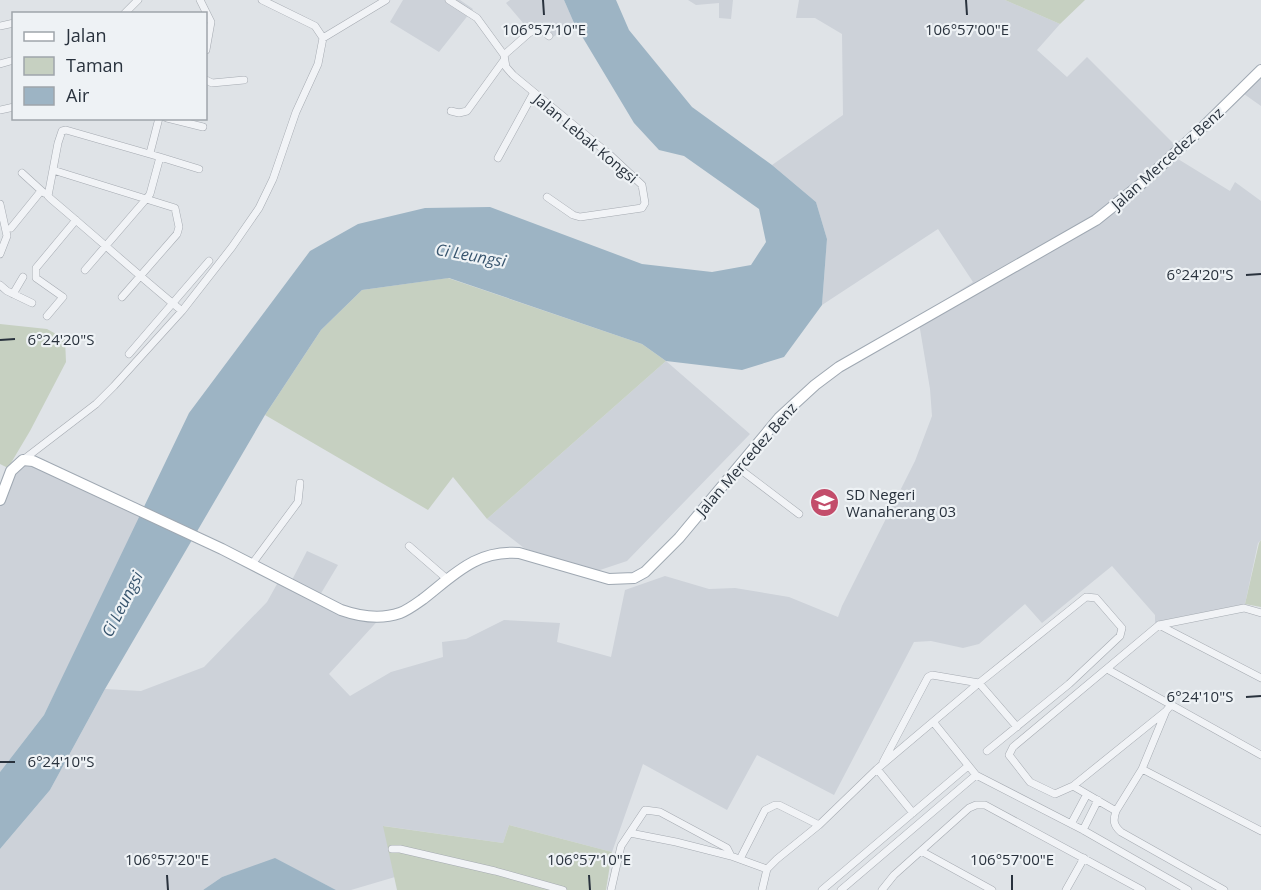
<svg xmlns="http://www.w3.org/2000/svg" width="1261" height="890" viewBox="0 0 1261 890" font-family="'Open Sans',sans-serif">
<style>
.built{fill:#cdd2d9}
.green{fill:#c6d0c1}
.water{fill:#9db4c4}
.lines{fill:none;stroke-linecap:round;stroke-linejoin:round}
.minor-casing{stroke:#a5aab1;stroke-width:8}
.primary-casing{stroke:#9fa8b2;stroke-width:12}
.minor{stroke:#f1f3f6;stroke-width:7}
.primary{stroke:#fff;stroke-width:10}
.ticks{fill:none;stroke:#29323d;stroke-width:2}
.labels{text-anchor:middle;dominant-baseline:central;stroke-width:4.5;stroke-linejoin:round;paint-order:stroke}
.street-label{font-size:15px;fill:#29323d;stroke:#eef2f5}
.poi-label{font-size:15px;fill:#29323d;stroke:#eef2f5;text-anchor:start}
.water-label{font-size:16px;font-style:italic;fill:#37546d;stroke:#eef2f5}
.ticks-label{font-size:15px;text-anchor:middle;fill:#29323d;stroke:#eef2f5;stroke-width:4.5;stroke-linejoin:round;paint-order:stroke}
</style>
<rect width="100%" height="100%" fill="#dfe3e7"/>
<path class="built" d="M403,0H460L473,9L439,52L390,22Z
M510,0H564L574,23L553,37L544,29L535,37L506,3Z
M688,0H733L731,19L719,18V3L696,5Z
M799,0H1005L1060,24L1037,50L1067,77L1087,57L1182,152L1178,159L1230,191L1235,182L1261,201V540L1258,543L1245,604L1155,624V615L1112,566L1042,623L1025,604L979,644L963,648L931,641L914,642L834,795L757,755L727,810L643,764L612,852L509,825L503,843L384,826L395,877L351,890H336L275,859L222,877L203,890H0V849L50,790L105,689L141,691L204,667L267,602L282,575L292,580L307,551L338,565L320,595L357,613L384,614L329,674L350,696L391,672L443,657L442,642L466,639L504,620L560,623L557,642L611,657L625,590L665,576L709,589L735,588L789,597L838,617L842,606L915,461L932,416L930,389L918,317L973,282L938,229L822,305L827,239L816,202L772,165L843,115L842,34L815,18H796Z
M1261,78V106L1244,94Z
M666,361L750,434L627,561L597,571L565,563L524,548L487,519Z
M40,465L144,513L44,715L0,772V488L8,468Z"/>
<path class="green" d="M1005,0H1085L1060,24Z
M448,278L642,344L666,361L487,519L453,477L428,510L265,415L321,330L362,290Z
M0,324L47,329L65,339L66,362L30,431L8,468L0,464Z
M1261,540V607L1245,604L1259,543Z
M509,825L612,852L606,890H397L383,826L503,843Z"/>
<path class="water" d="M564,0H616L629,30L692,107L772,165L816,202L827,239L822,305L784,357L742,370L666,361L642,344L449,278L362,290L321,330L265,415L105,689L50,790L0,849V772L44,715L189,413L310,251L358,224L425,208L490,207L642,264L712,272L751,265L766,242L759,209L684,156L659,150L634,123L574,23Z
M275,858L336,890H203L222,877Z"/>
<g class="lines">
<defs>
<path id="minor" d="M200,0L211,22L206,50
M449,0L477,18L504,55L506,67L513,75L610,155L642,185L645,203L642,208L580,217L573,215L547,197
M124,14L138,0
M0,26L14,23
M323,38L386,0
M504,55L529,33L535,30H542L549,36
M0,64L14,60
M206,80L212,83L244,80
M0,110L14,107
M451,111L459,113L467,111L504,60
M167,118L203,127
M150,153L159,118
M160,157L199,169
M498,158L533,94
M53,170L175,208L179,227L177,234L122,297
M22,173L44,193
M0,204L7,236L0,254
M11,228L41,191
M85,270L147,198L150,194L160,157L66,130L62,131L58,143L48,196L51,199C95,236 138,275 182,311
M0,285L7,291L32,303
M13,294L23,277
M47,316L63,297L36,278V268L76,220
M129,354L209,261
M23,460L96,404L114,386L182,311L232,247L259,208L273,179L296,112L318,64L323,38L315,26L262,0
M737,467L799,514
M409,546L447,579
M252,564L298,502L300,483
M1159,625L1261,678
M1107,669L1261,755
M1171,705L1166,711L1142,769L1116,811C1113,820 1113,825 1121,832L1224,890
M1166,711L1073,786L1055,794L1030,782L1009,755L1013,747L1159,625L1244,608L1261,613
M934,723L976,775L1083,830L1188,890
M883,762L928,677L932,675L979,683L1017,727
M877,769L913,813
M1142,769L1261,831
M1073,786L1116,811
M1071,824L1087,794
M1083,830L1098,800
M630,833L676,842L731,856
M392,849H400L495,871L563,890
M921,851L992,890
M740,859L765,810L775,805H779L819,825
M611,890L621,846L645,810L660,812L727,848L731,856L767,869
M762,890L767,869L777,859L819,825L877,769L979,683L1086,597L1096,598L1122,628L1120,636L1069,684L987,751
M822,890L968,766
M841,890L976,775
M882,890L894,875L969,808L976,805H985L1142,890
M1066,890L1084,858"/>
<path id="primary" d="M0,500L11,471L23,460L33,461L222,549L341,610C361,617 380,620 400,613C408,610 416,604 423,599C455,574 476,550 519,553L609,579L634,578L645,572L679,538L779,418L815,385L839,367L1096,220L1141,184L1197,133L1261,70"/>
</defs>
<use href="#minor" class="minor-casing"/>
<use href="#primary" class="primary-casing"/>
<use href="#minor" class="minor"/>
<use href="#primary" class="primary"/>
</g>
<path class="ticks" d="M543,0L544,15M966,0L967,15M1246,275L1261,274M0,340L15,339M1246,697L1261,696M0,762H15M167,875L168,890M589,875L590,890M1012,875V890"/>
<defs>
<symbol id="school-disc" viewBox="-11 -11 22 22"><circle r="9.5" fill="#c34d6b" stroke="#eef2f5"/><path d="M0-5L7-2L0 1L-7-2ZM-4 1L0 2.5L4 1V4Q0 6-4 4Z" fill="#fff"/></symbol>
</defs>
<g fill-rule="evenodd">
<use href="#school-disc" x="808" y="486" width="33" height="33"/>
</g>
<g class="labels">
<g class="street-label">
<text transform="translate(586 138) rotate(40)">Jalan Lebak Kongsi</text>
<text transform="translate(1167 158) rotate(-42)">Jalan Mercedez Benz</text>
<text transform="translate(746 459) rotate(-49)">Jalan Mercedez Benz</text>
</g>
<g class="poi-label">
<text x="846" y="494">SD Negeri<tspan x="846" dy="17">Wanaherang 03</tspan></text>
</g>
<g class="water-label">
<text transform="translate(471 255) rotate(10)">Ci Leungsi</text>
<text transform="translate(122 604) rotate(-63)">Ci Leungsi</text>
</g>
</g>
<g class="ticks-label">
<text x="544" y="35">106°57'10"E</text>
<text x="967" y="35">106°57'00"E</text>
<text x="1200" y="280">6°24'20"S</text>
<text x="61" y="345">6°24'20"S</text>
<text x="1200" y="702">6°24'10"S</text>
<text x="61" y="767">6°24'10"S</text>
<text x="167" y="865">106°57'20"E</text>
<text x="589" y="865">106°57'10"E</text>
<text x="1012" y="865">106°57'00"E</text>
</g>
<rect x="12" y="12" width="195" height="108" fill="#eef2f5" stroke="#9fa5ab" stroke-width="1.5"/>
<rect x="24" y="32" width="30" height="9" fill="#ffffff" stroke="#9fa5ab" stroke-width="1.5"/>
<text x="66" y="42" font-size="18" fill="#29323d">Jalan</text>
<rect x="24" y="57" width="30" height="18" fill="#c6d0c1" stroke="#9fa5ab" stroke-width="1.5"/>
<text x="66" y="72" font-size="18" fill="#29323d">Taman</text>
<rect x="24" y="87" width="30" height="18" fill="#9db4c4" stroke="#9fa5ab" stroke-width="1.5"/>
<text x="66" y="102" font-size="18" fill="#29323d">Air</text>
</svg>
